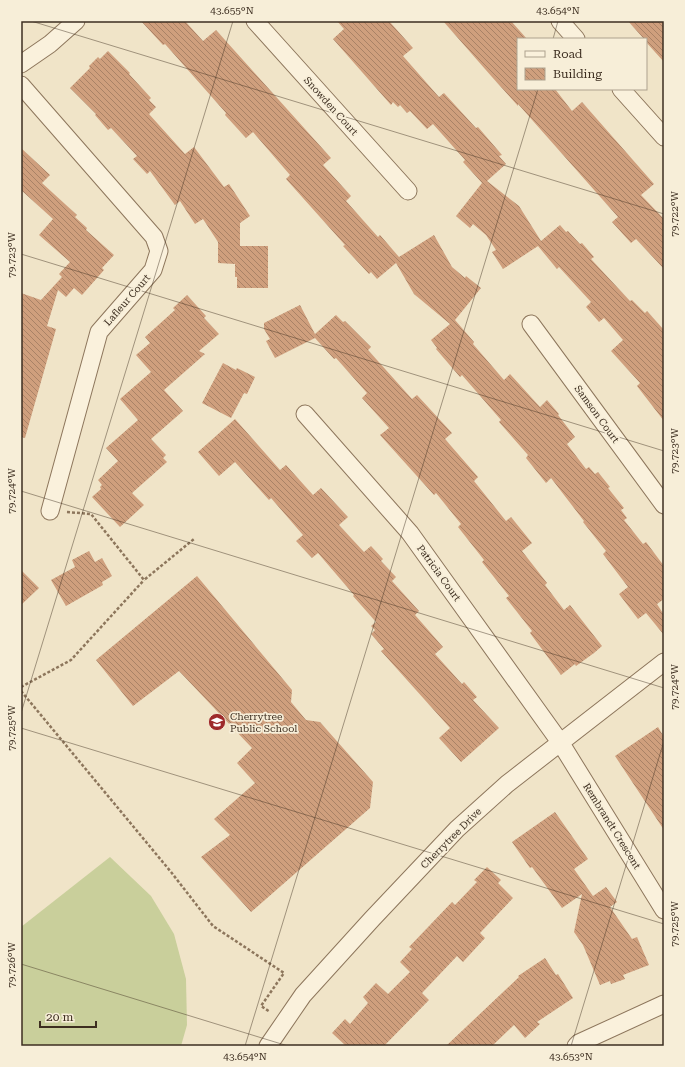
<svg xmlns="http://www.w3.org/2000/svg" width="685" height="1067" viewBox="0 0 685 1067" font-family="'Roboto Serif',serif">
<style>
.garden{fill:#c9cf9b}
.building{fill:url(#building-back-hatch)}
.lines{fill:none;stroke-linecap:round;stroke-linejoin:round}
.street-casing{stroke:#8d765c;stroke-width:19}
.path{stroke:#8d765c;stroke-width:2.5;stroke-dasharray:3 2;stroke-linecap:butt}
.street{stroke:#faf1dc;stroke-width:17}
.ticks{fill:none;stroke:#3d2e20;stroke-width:1;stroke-opacity:0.45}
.labels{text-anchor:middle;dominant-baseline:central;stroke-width:3.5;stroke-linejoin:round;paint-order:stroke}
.street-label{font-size:10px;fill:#3d2e20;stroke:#f7eed8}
.poi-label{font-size:10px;fill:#3d2e20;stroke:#f7eed8;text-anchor:start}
.neatline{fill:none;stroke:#3d2e20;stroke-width:1.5}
.ticks-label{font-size:10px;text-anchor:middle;fill:#3d2e20}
</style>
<defs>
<pattern id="building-back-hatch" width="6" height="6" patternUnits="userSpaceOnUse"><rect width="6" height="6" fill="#cf9f7d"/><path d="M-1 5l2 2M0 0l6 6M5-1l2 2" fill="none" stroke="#a98266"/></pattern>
</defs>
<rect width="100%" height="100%" fill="#f0e4c8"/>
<path class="garden" d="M110,857L151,896L174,934L186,979L187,1025L181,1046H21V927Z"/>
<path class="building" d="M141,21H185L203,41L216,30L331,158L323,165L351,196L346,201L378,237L380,235L399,257L434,235L452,267L465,278L466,276L481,288L455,320L474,342L473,344L504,380L510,374L540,407L547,400L559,414L558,415L575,437L567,444L586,469L589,467L595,474L598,472L610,487L608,488L624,508L621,510L627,518L624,520L643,544L646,542L664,566V599L657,604L664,615V635L646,613L638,619L619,594L628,587L603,554L606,551L583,522L584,521L551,478L546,483L526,458L528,455L499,422L501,420L462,375L460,377L436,349L437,348L431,340L450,324L414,294L396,263L377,279L371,272L369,274L343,246L345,245L286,179L290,175L253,132L246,138L225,115L226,113L165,44L163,45Z
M337,21H389L413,48L403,56L439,97L444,93L476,128L478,127L502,155L499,156L506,164L487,181L519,206L541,241L560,225L566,232L568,231L580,244L582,243L594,257L591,259L630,301L632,300L645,313L647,311L664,330V421L637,386L640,383L611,351L623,340L604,318L599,322L586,307L591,302L559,267L557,269L538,246L503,269L492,252L496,250L486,235L473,224L470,228L456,216L482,183L463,162L465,160L433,124L427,129L410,111L407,113L400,105L398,107L393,102L391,105L369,80L333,39L344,29Z
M443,21H511L527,39H518V89H555L572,111L582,102L654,184L641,195L664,219V269L636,239L631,243L612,222L618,217L518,104V106L492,77Z
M628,21H664V62L646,42V39H644Z
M108,51L130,73L129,74L151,98L149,100L156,107L149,114L185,154L194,147L224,187L229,184L250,216L240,223V246H268V288H237V277H235V264L218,263V242L203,219L195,224L180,201L175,205L150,171L147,174L133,159L137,156L111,128L108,130L95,115L96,114L70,88L90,68L89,66L98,57L100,59Z
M21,148L50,175L42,183L77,215L75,217L87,228L86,230L114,255L102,268L104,270L82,295L74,288L66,297L58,290L47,326L56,329L25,438L21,437V293L41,300L62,277L59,274L70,262L39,235L53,219L21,190Z
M187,295L206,316L204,318L219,334L199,351L205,354L164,390L183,411L151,439L166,455L163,458L167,462L132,493L144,505L120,527L92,497L101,489L100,487L102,485L98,480L118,461L106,448L138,420L120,399L151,372L136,355L150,343L145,337L175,310L173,308Z
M300,305L315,334L336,315L343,322L345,321L371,347L368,350L412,399L417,395L452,433L445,439L478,477L474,481L506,521L511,517L532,543L522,551L547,583L545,585L564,610L570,605L602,646L594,653L576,666L575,664L561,675L530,633L532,631L506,598L509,596L482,562L484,560L458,527L461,524L436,493L434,495L380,435L389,428L362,398L367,393L336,358L334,359L315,338L275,358L266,341L270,339L264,329V323Z
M223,363L236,370L237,368L255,377L247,394L244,393L231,418L202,403Z
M235,419L280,470L286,465L313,495L321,488L348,517L339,525L364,552L371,546L383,559L381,561L396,577L392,581L419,611L415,615L443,647L435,654L462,684L464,682L477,697L473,700L499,728L461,762L439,738L450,728L381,651L384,649L371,634L375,630L371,626L376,622L353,596L354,595L318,553L312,558L296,541L303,535L271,498L269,500L235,462L219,476L198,452Z
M89,551L95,562L102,558L112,576L102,582L103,585L66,606L51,580L75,567L72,560Z
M21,570L39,588L21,605Z
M197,576L292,690L291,702L306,720L320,722L373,782L370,808L251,912L201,857L230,835L214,819L255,783L237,763L252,748L179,671L133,706L96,660Z
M658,727L664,737V830L615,756Z
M555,812L588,859L574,869L593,896L606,887L617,902L610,907L632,939L637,937L649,965L623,975L625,979L611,984L610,981L600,985L583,945L574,932L582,894L562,908L532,867L530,868L512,842Z
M487,867L501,880L498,883L513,898L480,933L485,938L463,962L457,956L422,993L429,1000L384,1046H346L332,1033L345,1019L350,1024L368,1003L363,997L376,983L388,994L410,972L400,962L412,949L409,947L452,902L455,905L477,882L474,880Z
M545,958L556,975L558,974L573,998L537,1022L540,1024L525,1038L514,1025L492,1046H446L519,977L518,976Z"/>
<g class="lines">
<defs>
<path id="street" d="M255,21L408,191
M560,21L576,39
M21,64L50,44L76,21
M21,85L154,237L159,251L153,270L99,332L50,511
M621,89L664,137
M531,324L664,505
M305,414L410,533L560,742L664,910
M268,1046L303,995L372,919L457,829L507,784L664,662
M576,1046L579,1043L664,1004"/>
</defs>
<use href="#street" class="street-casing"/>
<path class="path" d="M67,512L91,514L144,580L194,539
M21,687L71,660L144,580
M21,691L171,872L213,926L284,973L261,1006L270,1012"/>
<use href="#street" class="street"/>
</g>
<path class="ticks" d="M31,21L664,214M553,39L558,21M21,254L664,451M21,491L664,688M21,713L233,21M21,728L664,924M21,964L288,1046M245,1046L538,89M571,1046L664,741"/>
<defs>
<symbol id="school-disc" viewBox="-11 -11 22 22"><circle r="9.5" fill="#9e2a2b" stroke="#f7eed8"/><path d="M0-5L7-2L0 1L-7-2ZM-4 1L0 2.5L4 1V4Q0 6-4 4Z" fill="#fff"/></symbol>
</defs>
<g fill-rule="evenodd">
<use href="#school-disc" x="207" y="712" width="20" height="20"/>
</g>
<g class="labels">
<g class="street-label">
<text transform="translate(331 106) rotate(48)">Snowden Court</text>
<text transform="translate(127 300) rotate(-49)">Lafleur Court</text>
<text transform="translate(597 414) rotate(54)">Samson Court</text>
<text transform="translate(439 573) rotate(54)">Patricia Court</text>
<text transform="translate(612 826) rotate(58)">Rembrandt Crescent</text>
<text transform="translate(451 838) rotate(-45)">Cherrytree Drive</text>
</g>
<g class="poi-label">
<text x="230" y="716">Cherrytree<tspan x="230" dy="12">Public School</tspan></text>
</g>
</g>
<rect width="685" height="1067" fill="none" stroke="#f7eed8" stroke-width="44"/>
<rect x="517" y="38" width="130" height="52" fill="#f7eed8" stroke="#ada18e"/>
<rect x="525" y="51" width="20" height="6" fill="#faf1dc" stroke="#ada18e"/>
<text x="553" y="58" font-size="12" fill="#3d2e20">Road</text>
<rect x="525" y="68" width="20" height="12" fill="url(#building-back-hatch)" stroke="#ada18e"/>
<text x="553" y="78" font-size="12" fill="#3d2e20">Building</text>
<path d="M40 1021v6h56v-6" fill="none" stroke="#3d2e20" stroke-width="2"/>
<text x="46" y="1021" font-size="12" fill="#3d2e20" stroke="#f7eed8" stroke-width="3" paint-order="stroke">20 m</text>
<rect x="22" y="22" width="641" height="1023" class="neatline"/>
<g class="ticks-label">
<text x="232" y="14">43.655°N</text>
<text x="558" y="14">43.654°N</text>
<text transform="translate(674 214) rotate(-90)" y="4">79.722°W</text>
<text transform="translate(11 255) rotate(-90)" y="4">79.723°W</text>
<text transform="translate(674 451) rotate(-90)" y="4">79.723°W</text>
<text transform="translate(11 491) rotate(-90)" y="4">79.724°W</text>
<text transform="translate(674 687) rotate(-90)" y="4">79.724°W</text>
<text transform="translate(11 728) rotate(-90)" y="4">79.725°W</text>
<text transform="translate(674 924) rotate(-90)" y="4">79.725°W</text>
<text transform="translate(11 965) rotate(-90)" y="4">79.726°W</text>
<text x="245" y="1060">43.654°N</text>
<text x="571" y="1060">43.653°N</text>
</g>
</svg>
